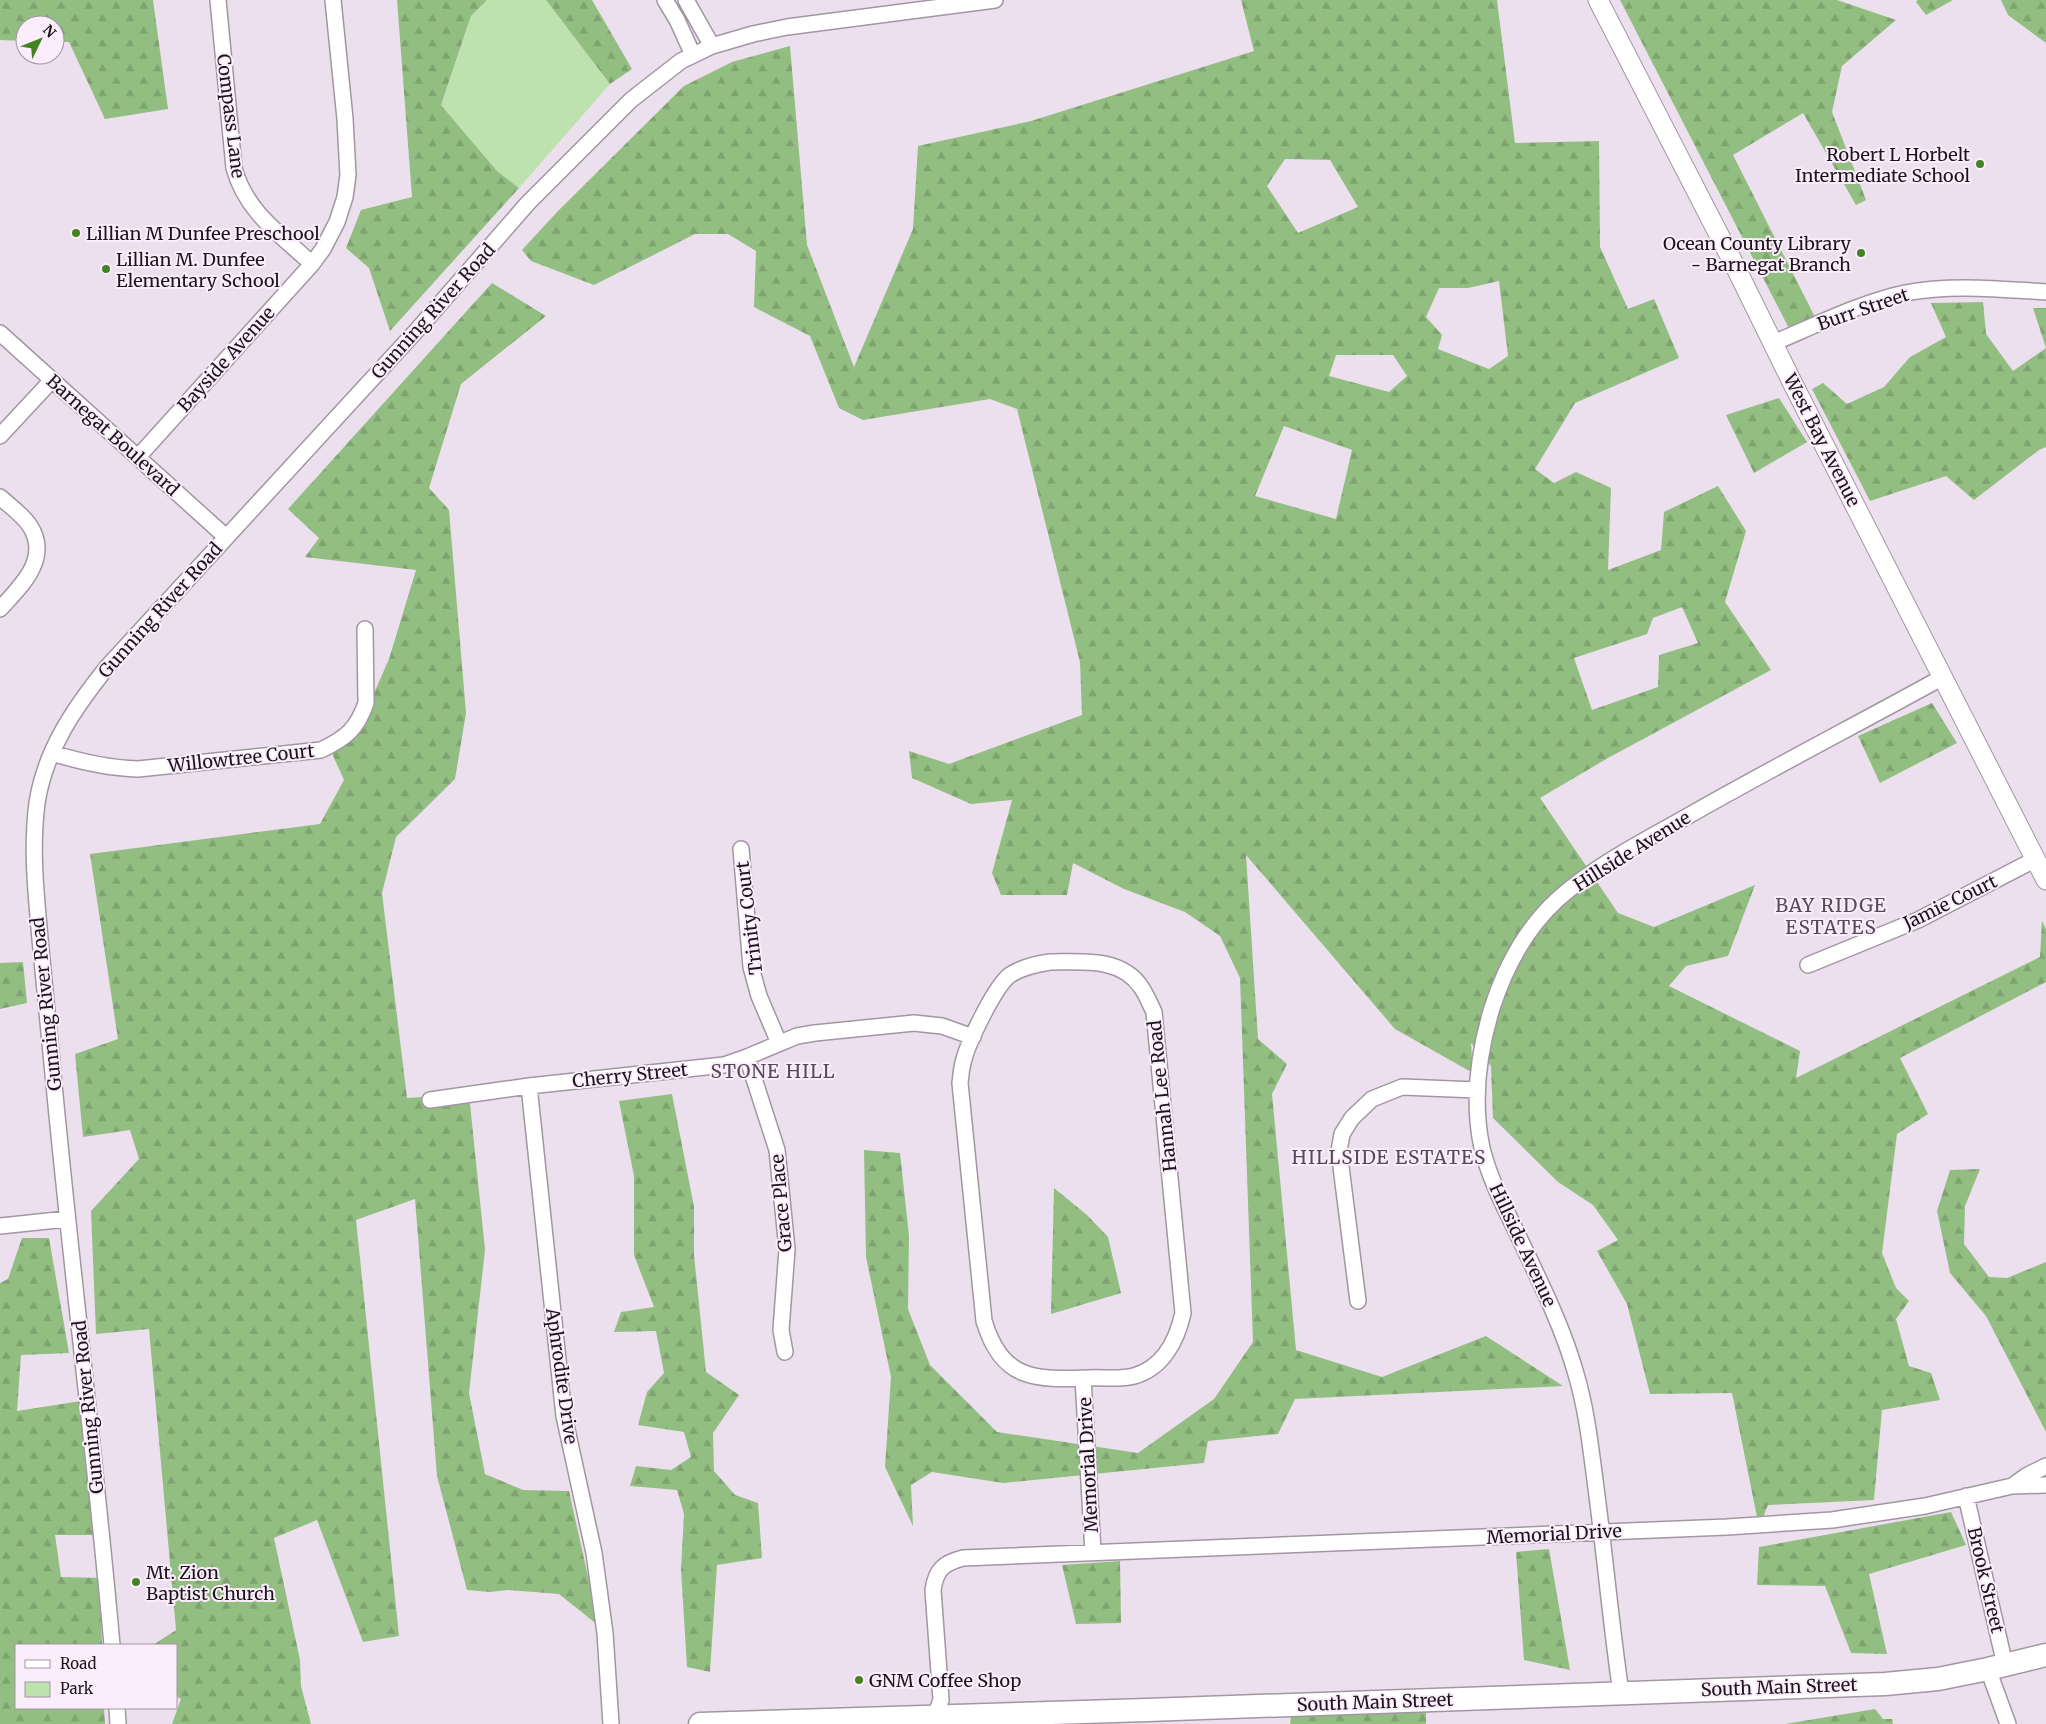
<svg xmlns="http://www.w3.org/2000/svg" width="2046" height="1724" viewBox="0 0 2046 1724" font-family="Merriweather,serif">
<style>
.green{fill:#bde2ae}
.forest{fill:url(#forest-firs);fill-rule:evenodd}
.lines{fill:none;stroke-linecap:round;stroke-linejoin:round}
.minor-casing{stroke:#a296a3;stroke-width:18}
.major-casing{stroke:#a296a3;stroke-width:21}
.highway-casing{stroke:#a296a3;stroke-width:25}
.minor{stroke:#fff;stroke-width:15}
.major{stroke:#fff;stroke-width:19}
.highway{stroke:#fff;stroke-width:22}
.poi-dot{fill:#448322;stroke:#fbedfb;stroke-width:2}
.labels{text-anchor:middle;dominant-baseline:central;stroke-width:4;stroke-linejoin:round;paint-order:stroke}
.street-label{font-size:18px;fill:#1a151a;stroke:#fbedfb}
.poi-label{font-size:18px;fill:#1a151a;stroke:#fbedfb;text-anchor:start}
.neighbourhood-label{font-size:19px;letter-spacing:1px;fill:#564a56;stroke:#fbedfb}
</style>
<defs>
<pattern id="forest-firs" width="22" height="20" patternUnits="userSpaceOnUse" patternTransform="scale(1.25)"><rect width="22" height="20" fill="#93be82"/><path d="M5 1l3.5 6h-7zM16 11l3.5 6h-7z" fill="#7ea270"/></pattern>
</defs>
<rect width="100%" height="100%" fill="#ede0ee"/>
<path class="green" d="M487,0H546L610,84L519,188L497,171L441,105L471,16Z"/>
<path class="forest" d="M0,0H153L168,109L105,119L69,42H55V25H25V41L0,40Z
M397,0H487L471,16L441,105L497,171L519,188L390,331L369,268L346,248L361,210L412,197Z
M546,0H592L632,69L610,84Z
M1241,0H1497L1515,143L1599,141L1600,247L1628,309L1654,299L1679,358L1575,403L1535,469L1554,483L1576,472L1611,488L1608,570L1661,550L1664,512L1718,486L1746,531L1725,602L1771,670L1608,758L1540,798L1618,913L1654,927L1755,885L1728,956L1686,966L1669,986L1800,1051L1796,1078L2040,957L2042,921L2046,929V982L1900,1058L1928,1114L1897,1134L1882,1253L1896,1288L1909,1301L1896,1319L1909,1366L1931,1373L1940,1400L1882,1410L1874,1500L1768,1505L1759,1527L1732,1393L1650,1394L1627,1304L1597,1251L1618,1240L1593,1205L1558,1182L1493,1118L1491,1066L1471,1043L1473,1073L1395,1029L1246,855L1258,1039L1287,1064L1272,1094L1296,1350L1382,1377L1486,1336L1563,1386L1295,1399L1278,1434L1208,1441L1204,1463L1003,1483L932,1472L911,1485L913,1526L885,1467L891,1377L866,1257L864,1150L900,1153L909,1236L908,1309L930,1365L997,1432L1138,1453L1214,1399L1253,1342L1240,978L1220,936L1185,912L1124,889L1073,863L1067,895H1001L992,873L1012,800L971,804L912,778L909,751L949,764L1082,715L1080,662L1017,409L990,399L863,420L839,408L810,336L754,307L756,251L728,234H695L594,285L531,261L522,250L557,212L684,86L732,62L790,46L807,245L854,367L913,229L918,146L1031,121L1254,51ZM1285,159L1330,160L1358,207L1298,233L1267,186ZM1499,281L1508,356L1489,369L1438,349L1442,335L1426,317L1439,288H1468ZM1336,355H1393L1407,376L1389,392L1329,376ZM1284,426L1352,450L1336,519L1255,496ZM1682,607L1698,643L1659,655L1658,687L1592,710L1574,658L1647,634L1653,618Z
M1620,0H1837L1896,20L1842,66L1832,112L1866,200L1856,205L1803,113L1733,155L1820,327L1794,338Z
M1918,0H1953L1926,15L1916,2Z
M2001,0H2046V43L2008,15Z
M492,283L546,316L461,384L429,488L449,510L466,713L455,779L396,837L382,893L407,1098L469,1094L485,1250L469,1393L485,1474L523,1490L569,1491L599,1626L559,1594L508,1590L490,1592L467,1590L437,1476L415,1199L356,1220L399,1636L363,1642L317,1520L274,1538L300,1660L301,1686L311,1724H172L181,1699L176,1696V1645H153L176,1630L149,1329L96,1334L91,1211L139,1159L130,1130L83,1137L75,1054L118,1039L90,854L320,824L344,780L330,749L364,716L389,659L416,570L305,557L319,538L288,509Z
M1983,302L1986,334L2013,371L2046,348L2033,308H2046V447L2039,450L1974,500L1946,476L1870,501L1812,389L1823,383L1847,404L1884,387L1910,357L1946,337L1931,303Z
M1779,398L1807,442L1754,473L1726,415Z
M1932,703L1957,743L1880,783L1858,736Z
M23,962L27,1003L0,1009V963Z
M672,1094L694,1207V1255L706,1372L739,1395L713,1433L714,1471L735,1495L758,1503L762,1558L717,1565L710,1672L687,1667L681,1569L684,1514L677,1490L630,1486L636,1466L671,1470L691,1457L684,1432L638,1425L647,1392L664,1373L656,1331L614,1332L621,1312L654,1307L634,1255V1176L619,1101Z
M1980,1169L1965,1206L1964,1244L1989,1277L2007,1278L2046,1262V1432L1986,1316L1950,1273L1937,1211L1950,1170Z
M1054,1188L1087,1215L1108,1237L1121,1293L1051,1314Z
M22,1238H49L69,1353L21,1355L17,1411L81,1401L94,1535H55L61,1577L100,1578L102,1645H16V1708H104L105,1724H0V1283L8,1279Z
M1951,1512L1966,1545L1869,1574L1887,1654L1851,1653L1825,1586L1757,1585L1759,1547Z
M1549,1549L1570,1670L1524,1660L1516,1552Z
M1120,1561L1121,1623L1076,1624L1062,1565Z
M1426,1709V1724H1290L1291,1717Z
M1875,1709L1883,1719H1892L1893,1724H1785Z"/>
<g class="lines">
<defs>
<path id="minor" d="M218,0L234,168C246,212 280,234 312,264
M665,0L677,20L693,55
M686,0L712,46
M0,333L226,537
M1773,343C1814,326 1862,302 1905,293C1951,284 1999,289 2046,292
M0,436L52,380
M138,457L312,264L323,249L337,222L345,197L348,175L345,119L333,0
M0,497C10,506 23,515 30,526C51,559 20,587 0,609
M52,753C81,762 108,768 138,769L321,750C346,738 357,729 366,703L365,629
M741,849L751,967L759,996L779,1043
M1050,962C1082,962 1121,957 1141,987C1146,994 1150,1004 1154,1012L1183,1313C1177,1340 1163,1368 1134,1376C1120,1380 1102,1377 1088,1378C1034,1380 1002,1380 984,1321L960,1083C961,1076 961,1070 963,1063C967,1044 995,986 1010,975C1022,967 1036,964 1050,962Z
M1808,965L1918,920L2036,859
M747,1057L777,1150L787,1249L781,1330L785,1352
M529,1086L564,1416L594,1553L605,1633L611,1724
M430,1100L529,1086L724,1065L747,1057L797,1036L815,1033L914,1023L942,1026L973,1037
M0,1226L67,1219
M1358,1301L1339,1151L1342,1134L1352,1118L1372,1099L1402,1087L1477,1090
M1083,1378L1093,1552
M2046,1466L2026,1476L2012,1486L2046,1485
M1966,1496L2005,1665
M112,1645C95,1455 71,1265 53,1074C49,1029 44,984 40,939C36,893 31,849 37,803C45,750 75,707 108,666L418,329L528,203L631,100L681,61L712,46L753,34L787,27L995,0
M1988,1669L2008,1724
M1621,1693C1611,1625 1605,1556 1596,1488C1591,1450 1587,1411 1576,1374C1562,1324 1538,1278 1516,1231C1503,1204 1489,1177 1482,1148C1472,1101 1478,1054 1492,1008C1505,968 1526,928 1558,899C1596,865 1644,841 1688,816C1772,768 1858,724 1943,677
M117,1708L118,1724
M935,1724V1716L941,1700L933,1590C936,1569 944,1563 963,1558L1727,1527L1832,1520L1925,1506L2012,1486"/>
<path id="major" d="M1598,0L1733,262L1791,380L2046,880"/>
<path id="highway" d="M700,1724L1147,1710L1885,1684L1938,1679L1988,1669L2046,1655"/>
</defs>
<use href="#minor" class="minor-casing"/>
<use href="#major" class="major-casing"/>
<use href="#highway" class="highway-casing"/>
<use href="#minor" class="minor"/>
<use href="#major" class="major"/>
<use href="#highway" class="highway"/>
</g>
<g class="poi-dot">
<circle cx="1980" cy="164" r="5"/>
<circle cx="76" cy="233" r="5"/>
<circle cx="1861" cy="253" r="5"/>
<circle cx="106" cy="269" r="5"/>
<circle cx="136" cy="1582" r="5"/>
<circle cx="859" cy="1680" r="5"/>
</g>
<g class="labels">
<g class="street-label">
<text transform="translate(231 116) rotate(83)">Compass Lane</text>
<text transform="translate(1863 309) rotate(-19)">Burr Street</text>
<text transform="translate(433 311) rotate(-48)">Gunning River Road</text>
<text transform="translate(226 359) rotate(-48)">Bayside Avenue</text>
<text transform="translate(113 435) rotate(42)">Barnegat Boulevard</text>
<text transform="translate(1822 440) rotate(63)">West Bay Avenue</text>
<text transform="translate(160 610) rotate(-48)">Gunning River Road</text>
<text transform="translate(241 758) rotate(-6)">Willowtree Court</text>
<text transform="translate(1632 851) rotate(-32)">Hillside Avenue</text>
<text transform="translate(1950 902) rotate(-26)">Jamie Court</text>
<text transform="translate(749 918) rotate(-97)">Trinity Court</text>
<text transform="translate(46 1004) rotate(-96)">Gunning River Road</text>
<text transform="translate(630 1075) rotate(-6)">Cherry Street</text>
<text transform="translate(1162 1096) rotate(-96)">Hannah Lee Road</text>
<text transform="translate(781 1203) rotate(-95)">Grace Place</text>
<text transform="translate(1523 1245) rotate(65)">Hillside Avenue</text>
<text transform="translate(562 1376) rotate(82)">Aphrodite Drive</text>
<text transform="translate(88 1407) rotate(-96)">Gunning River Road</text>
<text transform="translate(1088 1465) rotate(-93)">Memorial Drive</text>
<text transform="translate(1554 1534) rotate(-3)">Memorial Drive</text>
<text transform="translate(1986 1580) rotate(77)">Brook Street</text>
<text transform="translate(1779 1687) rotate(-2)">South Main Street</text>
<text transform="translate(1375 1702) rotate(-2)">South Main Street</text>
</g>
<g class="poi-label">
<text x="1970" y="154" text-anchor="end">Robert L Horbelt<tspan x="1970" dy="21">Intermediate School</tspan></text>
<text x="86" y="233">Lillian M Dunfee Preschool</text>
<text x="1851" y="243" text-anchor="end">Ocean County Library<tspan x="1851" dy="21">- Barnegat Branch</tspan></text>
<text x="116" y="259">Lillian M. Dunfee<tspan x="116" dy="21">Elementary School</tspan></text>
<text x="146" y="1572">Mt. Zion<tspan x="146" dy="21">Baptist Church</tspan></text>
<text x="869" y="1680">GNM Coffee Shop</text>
</g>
<g class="neighbourhood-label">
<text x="1831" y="905">BAY RIDGE<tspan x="1831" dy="22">ESTATES</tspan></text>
<text x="773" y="1071">STONE HILL</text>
<text x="1389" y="1157">HILLSIDE ESTATES</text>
</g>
</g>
<rect x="15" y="1644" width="162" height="65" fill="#fbedfb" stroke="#a197a1"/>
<rect x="25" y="1660" width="25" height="8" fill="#ffffff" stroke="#a197a1"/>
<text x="60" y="1669" font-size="15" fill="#1a151a">Road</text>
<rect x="25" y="1682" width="25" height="15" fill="#bde2ae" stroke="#a197a1"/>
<text x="60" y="1694" font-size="15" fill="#1a151a">Park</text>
<g transform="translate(40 40) rotate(47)"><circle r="24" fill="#fbedfb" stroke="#a197a1"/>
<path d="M0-4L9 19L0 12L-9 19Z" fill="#448322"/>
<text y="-8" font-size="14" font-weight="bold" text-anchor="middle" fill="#1a151a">N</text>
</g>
</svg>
